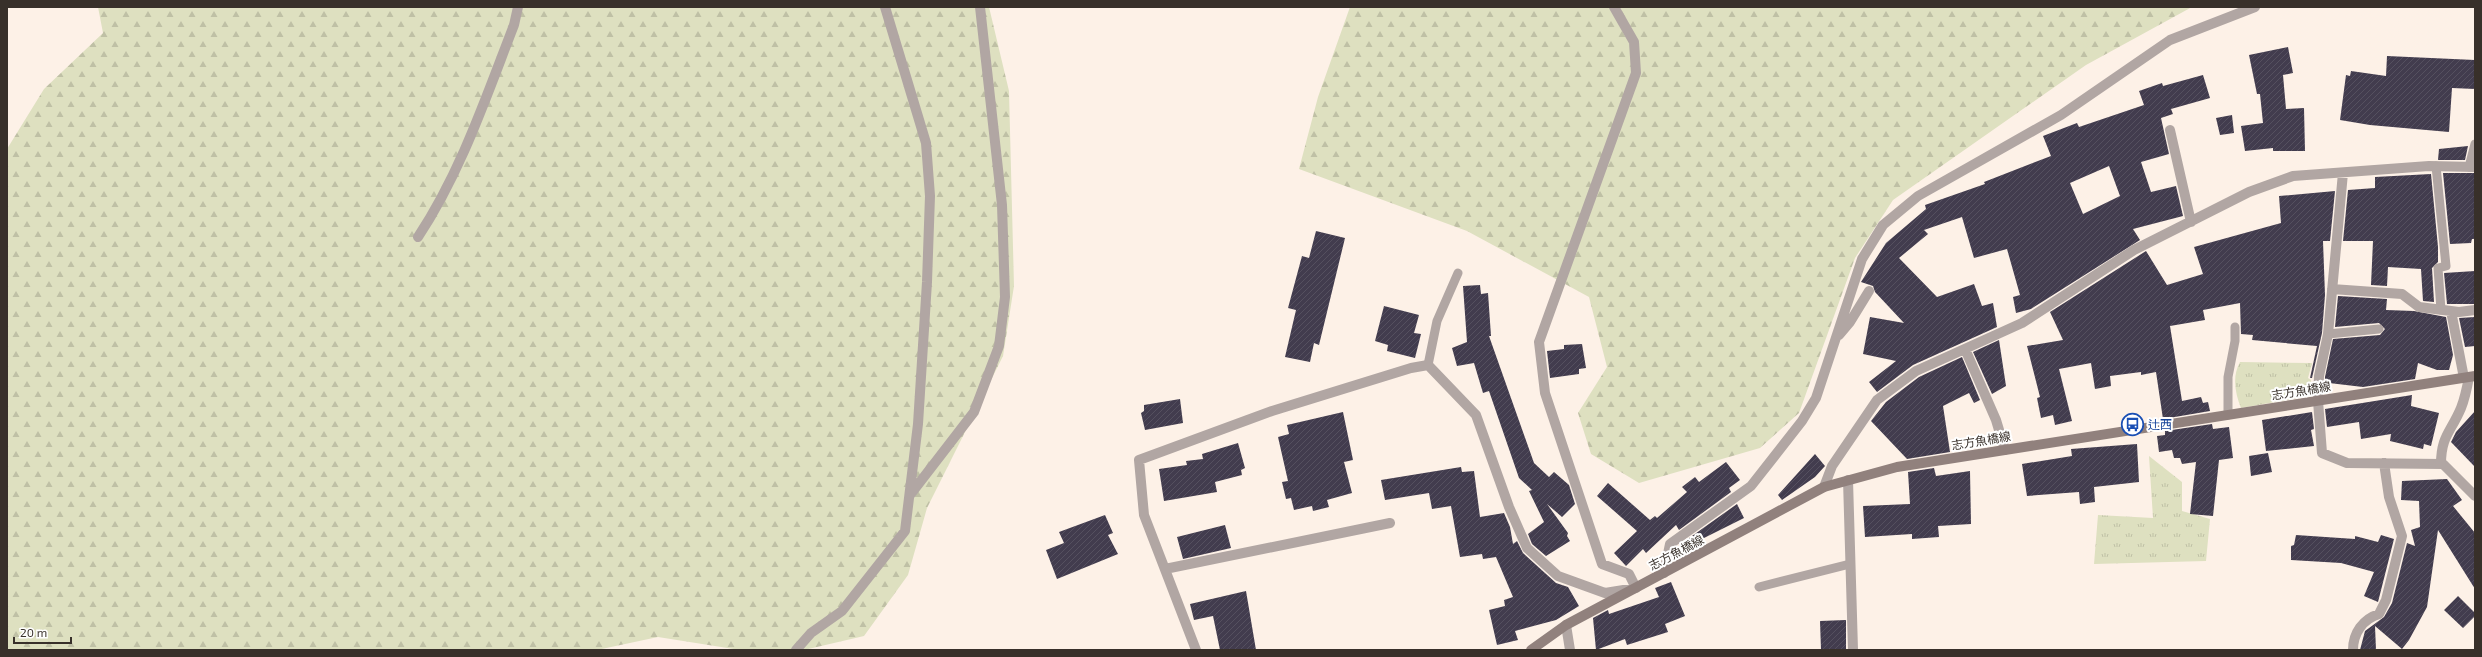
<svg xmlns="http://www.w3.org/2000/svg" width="2482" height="657" viewBox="0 0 2482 657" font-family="'Exo 2','Noto Sans JP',sans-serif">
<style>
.grass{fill:url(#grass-tufts)}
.forest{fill:url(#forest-firs)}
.building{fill:url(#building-hatch);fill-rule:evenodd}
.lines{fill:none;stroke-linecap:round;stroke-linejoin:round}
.service{stroke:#b1a6a3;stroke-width:9}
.minor{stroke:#b1a6a3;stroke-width:10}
.secondary{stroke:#91817d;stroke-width:10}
.labels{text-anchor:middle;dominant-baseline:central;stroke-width:4;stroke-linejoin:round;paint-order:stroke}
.street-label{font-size:12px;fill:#38302a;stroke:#fff}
.transit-label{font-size:12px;fill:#164399;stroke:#fff;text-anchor:start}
</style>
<defs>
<pattern id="grass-tufts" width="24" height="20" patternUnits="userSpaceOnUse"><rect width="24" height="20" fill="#dee0c0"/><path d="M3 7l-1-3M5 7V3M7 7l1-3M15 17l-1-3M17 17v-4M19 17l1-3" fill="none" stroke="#bfc0a5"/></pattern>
<pattern id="forest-firs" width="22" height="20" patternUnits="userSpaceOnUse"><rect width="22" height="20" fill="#dee0c0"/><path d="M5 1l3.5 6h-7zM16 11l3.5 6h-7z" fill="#bfc0a5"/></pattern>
<pattern id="building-hatch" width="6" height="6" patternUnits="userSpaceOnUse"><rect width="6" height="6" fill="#423c4e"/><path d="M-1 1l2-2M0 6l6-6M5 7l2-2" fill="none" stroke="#55505f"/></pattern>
</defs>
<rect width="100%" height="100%" fill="#fdf1e7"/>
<path class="grass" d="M2240,362L2312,363L2308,378L2311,380L2309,396L2241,408C2235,393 2232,376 2240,362Z
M2149,456L2182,482V511L2210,519L2206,561L2094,564L2098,515L2153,518Z"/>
<path class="forest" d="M98,7H989L1009,91L1014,286L1003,356L927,508L908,575L864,636L804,650H740L658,637L597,650H7V149L44,89L103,33Z
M1350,7H2192L2086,65L1893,200L1855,258L1799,413L1760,448L1639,483L1591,454L1578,413L1607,367L1589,297L1467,231L1299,169L1318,97Z"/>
<path class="building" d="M2288,47L2293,73L2283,75L2286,109L2304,108L2305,151H2273V148L2245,151L2241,126L2263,123L2260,94H2257L2249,55Z
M2387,56L2475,60V89L2452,88L2449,132L2370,125L2340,120L2346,75L2350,76L2351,71L2386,76Z
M2203,75L2210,98L2171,109L2173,114L2161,118L2169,154L2141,162L2151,192L2176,186L2183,216L2133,229L2140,240L2031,309L2016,313L2013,297L2020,295L2007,249L1974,258L1962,217L1924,230L1928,234L1899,258L1937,297L1974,284L1982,306L1993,303L1997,327L1913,365L1877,392L1869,382L1896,361L1863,354L1870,317L1904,323L1875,292L1873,286L1861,282L1886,243L1926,209L1925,205L1985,184L1984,182L2051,156L2043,136L2077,123L2079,127L2144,105L2139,91L2162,83L2163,86ZM2109,166L2120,196L2083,214L2070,183Z
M2232,115L2234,133L2220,135L2216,118Z
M2468,146L2465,160H2438L2439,149Z
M2443,173H2475V239H2472L2471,243L2450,244Z
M2431,174L2438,247V262L2432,268L2434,302L2423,301L2421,269L2388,267L2387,286L2371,285L2373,241H2343L2348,190L2375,188V177Z
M2335,191L2330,241H2323L2325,295L2322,333L2312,378H2310L2317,346L2252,340L2253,335L2241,334L2240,303L2203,310L2205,320L2170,326L2182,401L2201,397L2203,403L2208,402L2210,411L2163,419L2156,372L2141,375V372L2110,376L2111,386L2095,389L2091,363L2059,369L2072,421L2055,425L2053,415L2041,418L2037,398L2040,397L2027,346L2063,340L2050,312L2146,251L2167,285L2203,274L2194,247L2281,223L2279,196Z
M1316,231L1345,238L1319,345L1314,343L1310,362L1285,357L1296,310L1288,308L1302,256L1309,258Z
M2475,271V304H2447L2444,273Z
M1480,285L1481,294L1488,293L1491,336H1489L1534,463L1549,477L1554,472L1569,485L1575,504L1562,517L1547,504L1568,533L1567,536L1570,541L1546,556L1532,544L1528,534L1544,522L1529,491L1532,490L1519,478L1489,391L1483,393L1474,363L1457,366L1452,348L1467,342L1463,286Z
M2338,296L2387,299L2386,310L2414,311L2446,317L2453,355L2449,370H2437L2418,363L2415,379L2363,387L2329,383V381L2325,380V377L2333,339L2380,335L2385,329L2379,323L2335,327Z
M1384,306L1419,315L1414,333L1421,334L1415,358L1387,351L1388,345L1375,341Z
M2475,317V346L2465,347L2459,318Z
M1999,340L2006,386L1992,394L1973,352Z
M1582,344L1586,368L1579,369V374L1550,378L1547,351L1564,349V345Z
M1962,357L1980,400L1974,403L1969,393L1943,406L1950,452L1907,459L1871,421L1886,402L1919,377Z
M2412,395L2411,406L2439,413L2431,446L2424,444L2423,449L2390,441L2391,434L2361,439L2359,422L2327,427L2325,409Z
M1180,399L1183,423L1145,430L1141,413L1144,411V405Z
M2475,411V467L2451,442L2456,432Z
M1343,412L1353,460L1344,462L1352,493L1327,500L1329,507L1313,511L1312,506L1294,510L1291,498L1286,499L1282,482L1288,481L1278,437L1289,434L1287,425Z
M2312,412L2314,429L2311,430L2314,446L2266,451L2262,420Z
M2212,424L2213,429L2229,427L2233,458L2219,460L2213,516L2190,514L2196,462L2182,464L2180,458H2174L2172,450L2159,452L2157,436L2165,435V431Z
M1238,443L1245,468L1241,470L1242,475L1215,482L1217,492L1164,501L1159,469L1187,465L1186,461L1203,459L1202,454Z
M2137,444L2139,482L2094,487L2095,502L2080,504L2079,492L2027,496L2022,464L2072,456L2071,449Z
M2268,453L2272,472L2251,476L2249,456Z
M1815,454L1825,466L1815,477L1782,500L1778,495Z
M1726,462L1740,480L1729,488L1731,492L1679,530L1676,525L1646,553L1643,549L1626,566L1614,553L1637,531L1597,496L1608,483L1650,520L1655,516L1657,518L1687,492L1682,487L1695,477L1699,482Z
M1461,467L1462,472L1474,471L1480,517L1504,513L1510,527L1513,544L1517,541L1523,553L1556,583L1568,587L1579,606L1556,620L1515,631L1518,640L1497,645L1489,610L1505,606L1504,600L1513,597L1496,557L1483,559L1482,554L1460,557L1451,506L1432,509L1429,493L1385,500L1381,480Z
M1934,468L1936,476L1970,471L1971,524L1938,526L1939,537L1912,539V534L1865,537L1863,506L1910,504L1908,472Z
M2447,479L2462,500L2453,506L2475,533V589L2438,530L2427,607L2409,640L2402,649L2375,626L2376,650H2360L2365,631L2384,617L2392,603L2407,543L2415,546L2411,530L2420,527L2419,501L2401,500L2402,481Z
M1737,504L1744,518L1688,546L1685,541Z
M1105,515L1113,533L1108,535L1118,554L1057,579L1046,550L1064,543L1059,532Z
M1225,525L1231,548L1183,559L1177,537Z
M2296,535L2355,539V536L2378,542L2381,535L2394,539L2378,602L2364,596L2374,572L2341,563L2291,560V546L2294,545Z
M1671,582L1685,616L1665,624L1668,632L1627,645L1625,639L1596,650L1593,618L1608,610L1609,614L1659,597L1655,588Z
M1246,591L1256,650H1220L1213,616L1194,620L1190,604Z
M2458,596L2475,613V616L2463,628L2444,610Z
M1846,620V650H1821L1820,621Z"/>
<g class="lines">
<path class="service" d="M2436,166L2446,266L2438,268L2441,310
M2469,167L2475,144
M2328,334L2379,329
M1428,365L1437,321L1458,273
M2228,415V377L2235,341V327
M1759,587L1850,564"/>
<path class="minor" d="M2170,130L2191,222
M2343,173L2328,334L2319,376L2318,401L2322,453L2347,463L2443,464L2475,496
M418,237C461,172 486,97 514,25L518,7
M2332,289L2402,294L2419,307L2459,312L2475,310
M2451,311L2464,378
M1839,335L1850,322L1869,291
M1965,349L1996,420L2005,450
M2441,464C2441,436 2451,432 2461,408C2465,398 2467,388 2469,377
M1848,480L1853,650
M1824,487L1832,466L1877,400L1916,371L2022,323L2134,250L2249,192L2293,176L2429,166L2475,167
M910,495L974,412L999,346L1005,297L1002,205L980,7
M1165,569L1390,523
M1664,573L1670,544L1751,486L1802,421L1816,398L1862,259L1883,225L1918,196L2061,115L2170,40L2255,7
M1566,625L1570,650
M796,650L811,633L842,611L905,531L918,424L927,282L930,196L926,143L885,7
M1196,650L1144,515L1139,460L1272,411L1411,368L1428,365L1476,415L1509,507L1527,548L1558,576L1605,593L1636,588L1629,574L1602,564L1545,393L1539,342L1636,73L1634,42L1614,7
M2353,650C2353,633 2363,619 2379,614L2386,600L2402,536L2389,497L2384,463"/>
<path class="secondary" d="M1531,650L1566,625L1824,487L1897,467L2475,376"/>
</g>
<defs>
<symbol id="bus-ring" viewBox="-11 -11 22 22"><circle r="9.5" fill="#fff" stroke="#1a4fb4" stroke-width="1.5"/><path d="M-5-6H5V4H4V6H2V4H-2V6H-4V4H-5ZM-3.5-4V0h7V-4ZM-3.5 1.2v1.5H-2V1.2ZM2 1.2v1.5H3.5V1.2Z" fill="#1a4fb4"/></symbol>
</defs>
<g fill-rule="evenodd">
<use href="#bus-ring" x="2120" y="412" width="25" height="25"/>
</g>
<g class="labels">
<g class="street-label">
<text transform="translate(2301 390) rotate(-9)">志方魚橋線</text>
<text transform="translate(1981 440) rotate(-9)">志方魚橋線</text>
<text transform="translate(1676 552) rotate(-28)">志方魚橋線</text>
</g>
<g class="transit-label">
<text x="2148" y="424">辻西</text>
</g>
</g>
<rect width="2482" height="657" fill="none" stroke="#38302a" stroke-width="16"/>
<path d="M14 637v6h57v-6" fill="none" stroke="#38302a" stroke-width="2"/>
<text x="20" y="637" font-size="12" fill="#38302a" stroke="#ffffff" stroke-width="3" paint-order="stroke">20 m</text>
</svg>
